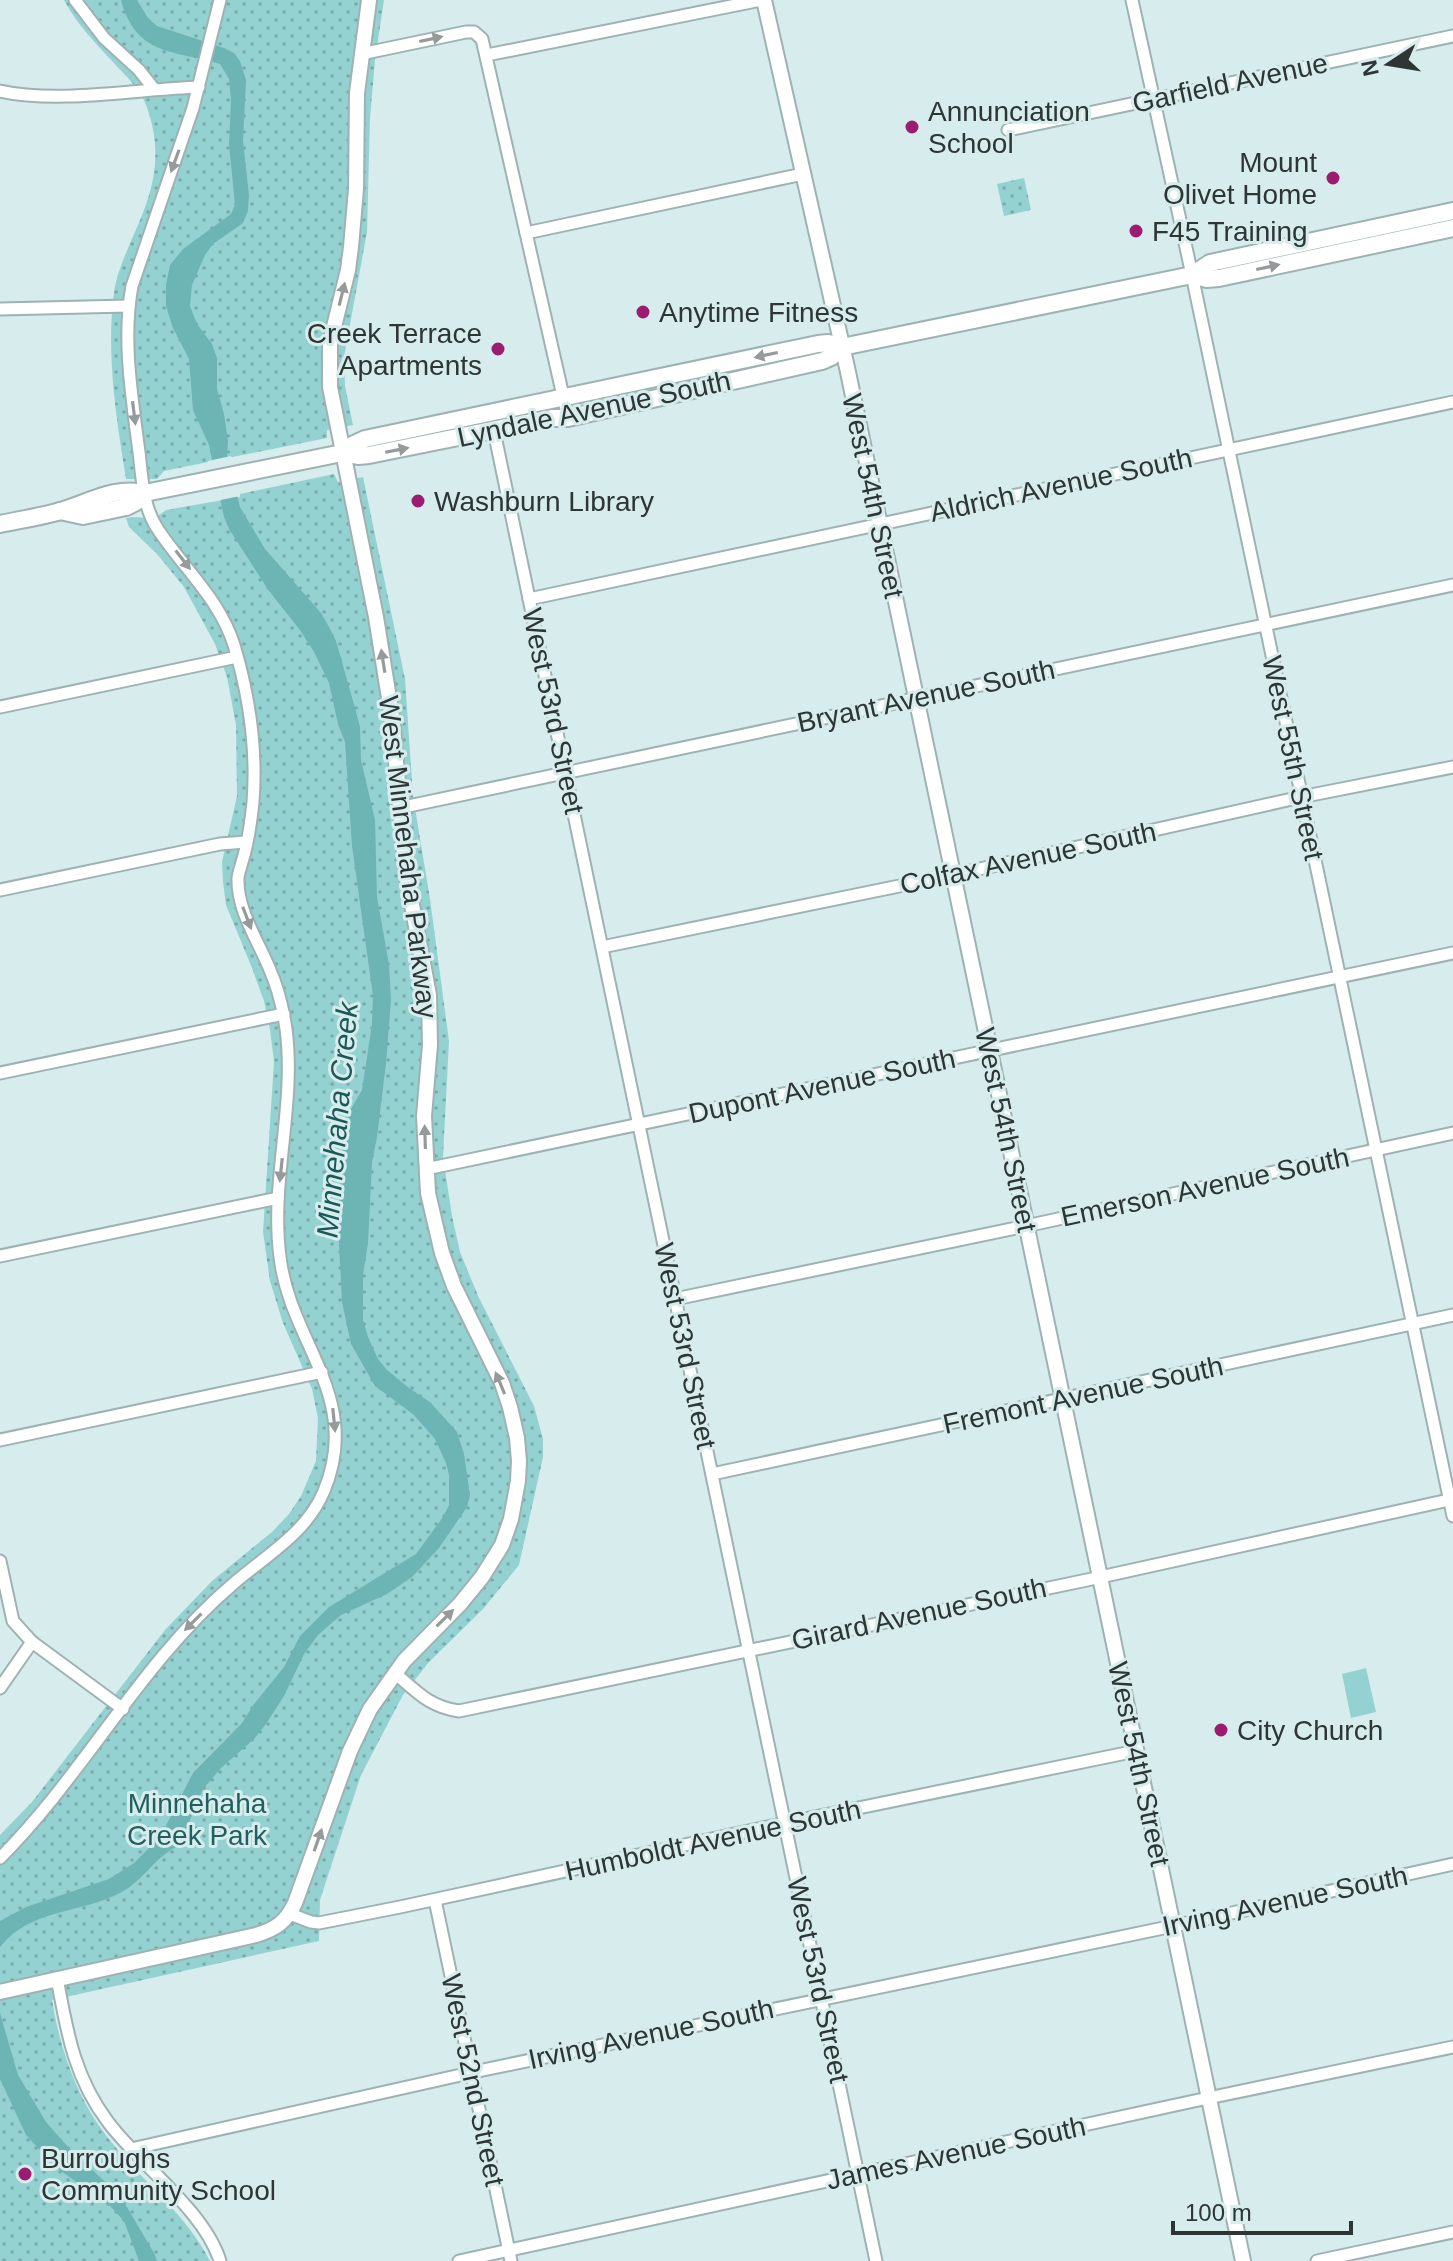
<svg xmlns="http://www.w3.org/2000/svg" width="1453" height="2261" viewBox="0 0 1453 2261" font-family="Helvetica,sans-serif">
<style>
.park{fill:url(#park-dots)}
.pitch{fill:#94d2d1}
.water{fill:#6db4b4}
.pier{fill:#d7ecec}
.lines{fill:none;stroke-linecap:round;stroke-linejoin:round}
.minor-casing{stroke:#9eb2b2;stroke-width:15}
.tertiary-casing{stroke:#9eb2b2;stroke-width:18}
.secondary-casing{stroke:#9eb2b2;stroke-width:20}
.minor{stroke:#fff;stroke-width:11}
.tertiary{stroke:#fff;stroke-width:14}
.secondary{stroke:#fff;stroke-width:16}
.oneway{fill:#969a9a}
.poi-dot{fill:#9c1c71;stroke:#d7ecec;stroke-width:3}
.labels{text-anchor:middle;dominant-baseline:central;stroke-width:6;stroke-linejoin:round;paint-order:stroke}
.street-label{font-size:28px;fill:#2d3535;stroke:#d7ecec}
.poi-label{font-size:28px;fill:#2d3535;stroke:#d7ecec;text-anchor:start}
.park-label{font-size:28px;fill:#235f60;stroke:#d7ecec}
.water-label{font-size:30px;font-style:italic;fill:#1b5859;stroke:#d7ecec}
</style>
<defs>
<pattern id="park-dots" width="8" height="8" patternUnits="userSpaceOnUse" patternTransform="scale(2)"><rect width="8" height="8" fill="#94d2d1"/><path d="M2 2h.1M6 6h.1" fill="none" stroke="#79abaa" stroke-width="1.8" stroke-linecap="round"/></pattern>
</defs>
<rect width="100%" height="100%" fill="#d7ecec"/>
<!-- park -->
<g class="park">
<path d="M64,0H384L375,60L370,118L367,232L344,357L345,386L353,425L327,430V438L164,471L157,479H126C116,417 106,354 114,292C117,272 126,253 134,234C154,190 164,153 146,105C140,89 125,75 113,62C95,43 76,23 64,0Z"/>
<polygon points="1024,178 1031,210 1004,216 997,184"/>
<path d="M334,474L338,482L363,477L405,679L413,796L430,899L449,1041L443,1157L452,1216L460,1252L479,1298L534,1406L543,1439V1457L519,1565L483,1609L429,1662L403,1695L361,1775L320,1900L319,1941L52,2000C61,2053 78,2102 113,2144C145,2184 187,2215 210,2261H0V1835L32,1802L165,1630L212,1581L272,1532L289,1514L301,1496L316,1461L318,1418L312,1389L283,1323L270,1281L263,1232L274,1061L270,1030L264,1001L252,968L226,905L223,882L222,862L237,796L236,725L227,677L215,644L184,587L157,554L129,527L126,518C143,515 151,523 166,510L240,497V494Z"/>
</g>
<!-- pitch -->
<polygon class="pitch" points="1366,1668 1376,1712 1351,1718 1342,1674"/>
<!-- water -->
<g class="water">
<path d="M121,0H137L148,18L157,26L224,48L234,53L240,61L246,80L243,141L249,195L248,211L243,223L213,244L205,255L192,285L190,306L197,324L212,344L217,358V389L224,414L228,441L227,455L240,507L265,549L321,613L329,627L336,641L355,708L360,727L361,760L375,820L377,897L389,965L391,1000L386,1063L377,1137L372,1162L368,1243L363,1275V1320L368,1337L378,1359L387,1370L409,1388L430,1402L457,1432L464,1454L470,1495L467,1507L439,1548L412,1577L387,1594L341,1615L318,1635L304,1654L284,1696L266,1724L254,1739L221,1768L203,1789L179,1846C156,1855 144,1880 122,1892C81,1914 31,1908 0,1947V1921L26,1907L109,1879L134,1863L160,1837L193,1773L242,1723L254,1704L284,1667L300,1636L329,1607L416,1554L443,1517L449,1505V1475L446,1463L435,1439L414,1415L375,1386L351,1344L342,1302L338,1225L341,1169L344,1157L341,1143L344,1121L362,1090L372,1024L373,996L352,846L345,742L338,724L329,683L314,652L300,630L269,591L229,529L224,517L209,445L193,410L189,359L173,328L166,306V285L170,265L183,249L231,214L235,205L229,144L231,100L229,79L220,64C173,50 136,56 121,0Z"/>
<polygon points="0,2013 18,2075 46,2122 68,2147 121,2197 154,2253 157,2261 139,2261 124,2221 110,2206 57,2168 26,2135 0,2079"/>
</g>
<!-- pier -->
<polygon class="pier" points="231,456 240,496 216,501 208,461"/>
<g class="lines">
<!-- minor casing -->
<g class="minor-casing">
<g id="minor">
<polyline points="75,0 104,38 139,70 154,89"/>
<polyline points="1132,0 1192,275 1453,1516"/>
<polyline points="361,54 466,32 474,32 482,39 568,418"/>
<polyline points="487,55 761,0"/>
<path d="M0,91C58,104 138,89 199,87"/>
<polyline points="1008,130 1453,36"/>
<polyline points="526,233 803,174"/>
<polyline points="0,309 128,306"/>
<polyline points="494,431 876,2261"/>
<polyline points="529,599 1453,402"/>
<polyline points="0,707 237,657"/>
<polyline points="399,808 1453,585"/>
<polyline points="0,890 220,844 246,842"/>
<polyline points="602,947 953,875 1301,797 1453,767"/>
<polyline points="0,1073 284,1014"/>
<polyline points="426,1169 1453,953"/>
<polyline points="0,1256 278,1198"/>
<polyline points="675,1299 1026,1226 1453,1133"/>
<polyline points="0,1440 322,1372"/>
<polyline points="712,1474 1453,1315"/>
<polyline points="0,1561 13,1621 32,1642 123,1709"/>
<path d="M396,1674C417,1692 430,1707 459,1711L1087,1580L1453,1499"/>
<polyline points="0,1688 32,1642"/>
<path d="M0,1858C85,1773 141,1662 233,1584C266,1555 306,1534 324,1491C363,1397 290,1343 280,1257C270,1181 296,1105 286,1029C283,1009 278,988 270,970C259,942 237,911 238,879C238,874 241,867 242,862C248,844 251,821 253,802C257,750 249,695 234,645C219,598 183,568 157,528C143,507 142,477 139,452C132,397 122,340 132,286L193,108L220,0"/>
<polyline points="435,1900 511,2261"/>
<polyline points="290,1914 311,1922 319,1923 400,1907 795,1821 1136,1751"/>
<path d="M57,1978C67,2032 74,2077 108,2122C140,2165 204,2210 220,2261"/>
<polyline points="131,2149 483,2070 1173,1926 1453,1864"/>
<polyline points="459,2261 1194,2101 1453,2047"/>
<polyline points="1317,2261 1453,2232"/>
</g>
</g>
<!-- tertiary casing -->
<g class="tertiary-casing">
<g id="tertiary">
<polyline points="764,0 848,372 1243,2261"/>
<path d="M0,1992L256,1935C276,1929 286,1922 295,1903L350,1751L370,1709L404,1661L460,1604L482,1577L502,1545L511,1519L518,1481L519,1461L517,1438L510,1407L502,1383L454,1286L442,1253L428,1193L424,1116L430,1045L429,995L406,873L392,717L376,617L330,387V343L348,270L351,247L356,189L357,93L369,0"/>
</g>
</g>
<!-- secondary casing -->
<g class="secondary-casing">
<g id="secondary">
<polyline points="1192,275 1207,279 1219,278 1453,228"/>
<polyline points="342,453 352,445 365,439 818,344 828,343 842,347 1192,275 1210,263 1453,211"/>
<polyline points="60,511 83,516 126,507 136,502 145,493"/>
<path d="M0,524C19,520 39,517 57,512C87,504 113,486 145,493L342,453L358,456L369,455L552,418H568L822,361L831,357L842,347"/>
</g>
</g>
<!-- minor -->
<use href="#minor" class="minor"/>
<!-- tertiary -->
<use href="#tertiary" class="tertiary"/>
<!-- secondary -->
<use href="#secondary" class="secondary"/>
</g>
<!-- one-way arrows -->
<defs><path id="oneway-solid" d="M-6-.8H1V-3.2L6.5 0L1 3.2V.8H-6Z" transform="scale(2)"/></defs>
<g class="oneway">
<use href="#oneway-solid" transform="translate(431 39) rotate(-12)"/>
<use href="#oneway-solid" transform="translate(175 161) rotate(110)"/>
<use href="#oneway-solid" transform="translate(1268 267) rotate(-12)"/>
<use href="#oneway-solid" transform="translate(342 294) rotate(-76)"/>
<use href="#oneway-solid" transform="translate(766 355) rotate(168)"/>
<use href="#oneway-solid" transform="translate(134 413) rotate(83)"/>
<use href="#oneway-solid" transform="translate(397 450) rotate(-11)"/>
<use href="#oneway-solid" transform="translate(183 560) rotate(52)"/>
<use href="#oneway-solid" transform="translate(383 661) rotate(-99)"/>
<use href="#oneway-solid" transform="translate(247 918) rotate(69)"/>
<use href="#oneway-solid" transform="translate(425 1137) rotate(-92)"/>
<use href="#oneway-solid" transform="translate(281 1170) rotate(96)"/>
<use href="#oneway-solid" transform="translate(500 1383) rotate(-113)"/>
<use href="#oneway-solid" transform="translate(334 1420) rotate(84)"/>
<use href="#oneway-solid" transform="translate(445 1618) rotate(-45)"/>
<use href="#oneway-solid" transform="translate(193 1622) rotate(135)"/>
<use href="#oneway-solid" transform="translate(318 1840) rotate(-71)"/>
</g>
<!-- markers -->
<g class="poi-dot">
<circle cx="912" cy="127" r="8"/>
<circle cx="1333" cy="178" r="8"/>
<circle cx="1136" cy="231" r="8"/>
<circle cx="643" cy="312" r="8"/>
<circle cx="498" cy="349" r="8"/>
<circle cx="418" cy="501" r="8"/>
<circle cx="1221" cy="1730" r="8"/>
<circle cx="25" cy="2174" r="8"/>
</g>
<g class="labels">
<!-- street labels -->
<g class="street-label">
<text transform="translate(1230 83) rotate(-12)">Garfield Avenue</text>
<text transform="translate(594 409) rotate(-12)">Lyndale Avenue South</text>
<text transform="translate(1061 485) rotate(-12)">Aldrich Avenue South</text>
<text transform="translate(873 496) rotate(78)">West 54th Street</text>
<text transform="translate(926 696) rotate(-12)">Bryant Avenue South</text>
<text transform="translate(553 711) rotate(78)">West 53rd Street</text>
<text transform="translate(1293 758) rotate(78)">West 55th Street</text>
<text transform="translate(408 857) rotate(83)">West Minnehaha Parkway</text>
<text transform="translate(1028 858) rotate(-12)">Colfax Avenue South</text>
<text transform="translate(822 1086) rotate(-12)">Dupont Avenue South</text>
<text transform="translate(1006 1130) rotate(78)">West 54th Street</text>
<text transform="translate(1205 1187) rotate(-12)">Emerson Avenue South</text>
<text transform="translate(685 1346) rotate(78)">West 53rd Street</text>
<text transform="translate(1083 1395) rotate(-12)">Fremont Avenue South</text>
<text transform="translate(919 1614) rotate(-12)">Girard Avenue South</text>
<text transform="translate(1139 1764) rotate(78)">West 54th Street</text>
<text transform="translate(713 1840) rotate(-12)">Humboldt Avenue South</text>
<text transform="translate(1285 1901) rotate(-12)">Irving Avenue South</text>
<text transform="translate(818 1980) rotate(78)">West 53rd Street</text>
<text transform="translate(651 2034) rotate(-12)">Irving Avenue South</text>
<text transform="translate(473 2080) rotate(78)">West 52nd Street</text>
<text transform="translate(956 2153) rotate(-12)">James Avenue South</text>
</g>
<!-- poi labels -->
<g class="poi-label">
<text x="928" y="111">Annunciation<tspan x="928" dy="32">School</tspan></text>
<text x="1317" y="162" text-anchor="end">Mount<tspan x="1317" dy="32">Olivet Home</tspan></text>
<text x="1152" y="231">F45 Training</text>
<text x="659" y="312">Anytime Fitness</text>
<text x="482" y="333" text-anchor="end">Creek Terrace<tspan x="482" dy="32">Apartments</tspan></text>
<text x="434" y="501">Washburn Library</text>
<text x="1237" y="1730">City Church</text>
<text x="41" y="2158">Burroughs<tspan x="41" dy="32">Community School</tspan></text>
</g>
<!-- park labels -->
<g class="park-label">
<text x="197" y="1803">Minnehaha<tspan x="197" dy="32">Creek Park</tspan></text>
</g>
<!-- water labels -->
<g class="water-label">
<text transform="translate(337 1120) rotate(-85)">Minnehaha Creek</text>
</g>
</g>
<!-- north arrow -->
<g transform="translate(1389 64) rotate(258)" stroke="#d7ecec" stroke-width="6" paint-order="stroke">
<path d="M0-6L14 30L0 20L-14 30Z" fill="#2d3535"/>
<text y="-12" font-size="22" font-weight="bold" text-anchor="middle" fill="#2d3535">N</text>
</g>
<!-- scale -->
<path d="M1173 2221v12h178v-12" fill="none" stroke="#2d3535" stroke-width="4"/>
<text x="1185" y="2221" font-size="24" fill="#2d3535" stroke="#d7ecec" stroke-width="6" paint-order="stroke">100 m</text>
</svg>
